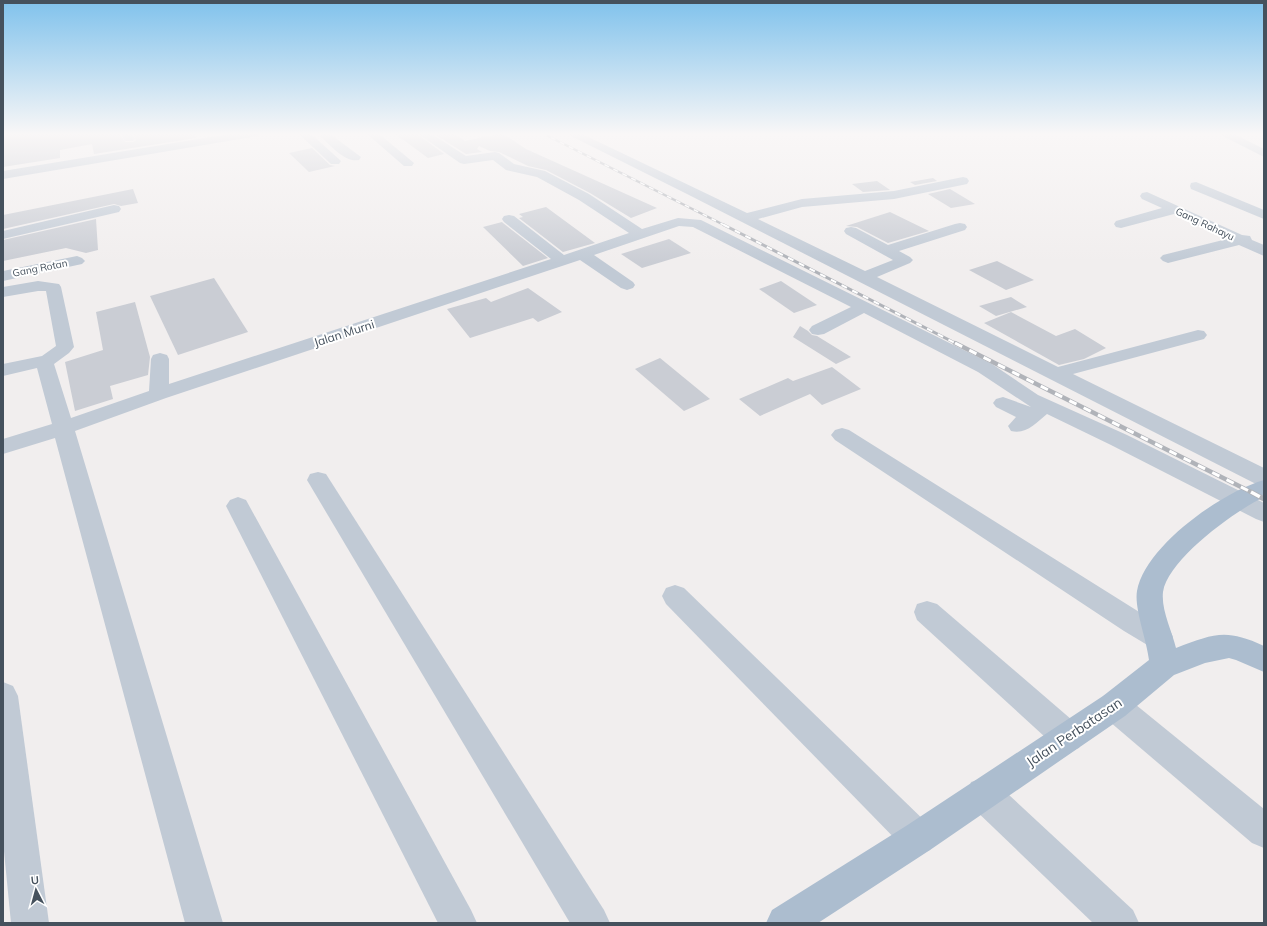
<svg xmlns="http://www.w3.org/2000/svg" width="1267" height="926" viewBox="0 0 1267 926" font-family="Mulish,sans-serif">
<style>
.building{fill:#cacdd4}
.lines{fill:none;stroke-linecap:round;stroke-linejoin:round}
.minor{fill:#c1cad5;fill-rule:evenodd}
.major{fill:#acbdcf;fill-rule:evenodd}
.rail-far3-casing{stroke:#b0b3b9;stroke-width:2.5}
.rail-far2-casing{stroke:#b0b3b9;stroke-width:3}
.rail-far1-casing{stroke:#b0b3b9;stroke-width:4.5}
.rail-casing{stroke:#b0b3b9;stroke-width:5}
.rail-far3{stroke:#fff;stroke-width:1.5;stroke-dasharray:5;stroke-linecap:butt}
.rail-far2{stroke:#fff;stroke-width:2;stroke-dasharray:6;stroke-linecap:butt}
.rail-far1{stroke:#fff;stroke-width:3;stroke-dasharray:8;stroke-linecap:butt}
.rail{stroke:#fff;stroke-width:3.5;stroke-dasharray:10;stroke-linecap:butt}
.labels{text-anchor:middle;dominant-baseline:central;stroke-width:4;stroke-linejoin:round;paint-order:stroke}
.far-street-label{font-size:10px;fill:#45515d;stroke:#fff}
.street-label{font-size:12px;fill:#45515d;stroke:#fff}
.near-street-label{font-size:14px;fill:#45515d;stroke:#fff}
</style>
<rect width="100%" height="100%" fill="#f1eeee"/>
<!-- building -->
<g class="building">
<polygon points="3,133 119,133 125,142 133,142 136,140 133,133 195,133 196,138 94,154 92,144 60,150 60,158 3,167"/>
<polygon points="394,133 416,133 444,154 428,158"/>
<polygon points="442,133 454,133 465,141 502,133 526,149 657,208 631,218 590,193 546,170 528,166 499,152 490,151 479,146 477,149 482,152 466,154 436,135"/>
<polygon points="312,148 330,165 335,166 309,172 289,153"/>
<polygon points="933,178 937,181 915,185 910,182"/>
<polygon points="877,181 890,190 863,192 852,184"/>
<polygon points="133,189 138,203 121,206 114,204 3,229 3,215"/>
<polygon points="950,189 975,204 951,208 928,194"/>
<polygon points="546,207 595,243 563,252 519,218 523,217 519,214"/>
<polygon points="890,212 929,231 888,243 857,227 846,226"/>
<polygon points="96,219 98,250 86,253 66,248 3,261 3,240"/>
<polygon points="502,222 503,223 548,258 523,266 483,227"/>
<polygon points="669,239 691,253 642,268 621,254"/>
<polygon points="997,261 1034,280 1006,290 969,270"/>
<polygon points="214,278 248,332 178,355 150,296"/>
<polygon points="781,281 817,305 794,313 759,289"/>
<polygon points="528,288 562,312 538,322 533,318 470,338 447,309 486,298 491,302"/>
<polygon points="1011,297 1027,307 996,316 979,306"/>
<polygon points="135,302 150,357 148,375 110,386 113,399 75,411 65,362 103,350 96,312"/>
<polygon points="1011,312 1056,336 1075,329 1106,348 1084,359 1059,365 984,323"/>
<polygon points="800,326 808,331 812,335 817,336 851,357 836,364 793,337"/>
<polygon points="660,358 710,399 684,411 635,369"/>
<polygon points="832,367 861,389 822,405 810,394 760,416 739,399 788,378 793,381"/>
</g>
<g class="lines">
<!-- minor -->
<g class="minor">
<polygon points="120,133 131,133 135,139 133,141 125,141"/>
<polygon points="235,133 262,133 257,136 3,179 3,171"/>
<polygon points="298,133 310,133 341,161 339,164 331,164"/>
<path d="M323,133L330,134L361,157L359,160C346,163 331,146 322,138L320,136Z"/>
<polygon points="366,133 378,133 414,163 412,166 404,166"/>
<path d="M417,133H430L466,156L495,152L499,153L514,164L545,171L589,194L642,229L678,218L701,220L992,364L1038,395L1127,435L1264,503V522L1256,519L1111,445L1047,414C1036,423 1026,435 1011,431L1008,426L1016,417L996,407L993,403L996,399L1003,397L1031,407L978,372L864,313L824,334L818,335L812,334L809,330L812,326L851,307L693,227L679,226L594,255L633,282L635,285L633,288L627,290L621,288L580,260L166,398L75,431L223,923H185L55,438L3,454V439L52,424L37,368L3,376V364L42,356L56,346L46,291H38L3,297V287L38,281L59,284L61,287L74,347L69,353L54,364L71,418L149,391L151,359L153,355L160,353L167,355L169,359V384L551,259L504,222L502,219L504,216L509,215L514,216L564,255L629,233L579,200L537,177L506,170L493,160L464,164L460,163Z"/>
<polygon points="565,133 580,133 747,213 802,199 894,191 963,177 967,178 969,181 967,184 894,199 802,207 758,219 865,271 893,260 846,234 844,231 846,228 851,227 856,228 888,245 955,224 960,223 965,224 967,227 965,230 899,251 910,257 913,260 910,263 877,277 1058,367 1198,330 1204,331 1207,335 1204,339 1073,374 1264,468 1264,486 1256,484 689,195"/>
<polygon points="1217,133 1232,133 1264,149 1264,157"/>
<polygon points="1196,182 1264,210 1264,219 1191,189 1190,186 1191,183"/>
<polygon points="1147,192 1242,235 1250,236 1252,240 1264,245 1264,256 1239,245 1168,263 1163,261 1160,258 1163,255 1227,239 1174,214 1121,228 1116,227 1114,224 1116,221 1162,208 1142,199 1140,196 1142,193"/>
<polygon points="114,205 119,206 121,209 119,212 3,239 3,231"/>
<polygon points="77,256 82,258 85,261 82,264 3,281 3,271"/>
<polygon points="842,428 849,430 1144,615 1169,628 1173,637 1169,646 1159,649 1149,646 1124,631 835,440 831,435 835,430"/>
<polygon points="318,472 326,474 604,910 610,923 570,923 307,480 310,474"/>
<polygon points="238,497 246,500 471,910 477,923 438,923 226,506 230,500"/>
<polygon points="675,585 684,588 930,826 935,838 930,850 918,855 906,850 666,604 662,596 666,588"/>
<polygon points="927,601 937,604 1079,726 1084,737 1079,748 1068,752 1057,748 917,620 914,612 917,604"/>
<polygon points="3,682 13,686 18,696 49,923 11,923 3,841"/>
<polygon points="1114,692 1125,696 1264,809 1264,848 1252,843 1103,716 1099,706 1103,696"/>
<polygon points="983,778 995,782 1133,910 1139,923 1093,923 971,806 967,794 971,782"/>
</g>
<!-- major -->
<path class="major" d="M1264,480V497C1235,511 1168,559 1163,592C1161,610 1172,631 1176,648C1214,634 1225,628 1264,646V672L1236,660L1229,658L1205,663L1174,675L1125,716L930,850L818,923H766L772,910L906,826L1103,696L1149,660C1147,641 1134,608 1137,591C1145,546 1222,492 1264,480Z"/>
<!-- rail-far3 casing -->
<g class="rail-far3-casing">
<polyline id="rail-far3" points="542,133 726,226"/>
</g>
<!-- rail-far2 casing -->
<g class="rail-far2-casing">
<polyline id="rail-far2" points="724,225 957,344"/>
</g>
<!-- rail-far1 casing -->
<g class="rail-far1-casing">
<polyline id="rail-far1" points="955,343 1253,493"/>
</g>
<!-- rail casing -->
<g class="rail-casing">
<polyline id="rail" points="1251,492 1264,499"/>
</g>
<!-- rail-far3 -->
<use href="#rail-far3" class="rail-far3"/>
<!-- rail-far2 -->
<use href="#rail-far2" class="rail-far2"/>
<!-- rail-far1 -->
<use href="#rail-far1" class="rail-far1"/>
<!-- rail -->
<use href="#rail" class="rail"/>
</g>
<!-- sky -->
<linearGradient id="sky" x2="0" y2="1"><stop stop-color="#80c2ec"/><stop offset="0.51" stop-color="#f9f7f7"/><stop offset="1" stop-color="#f9f7f7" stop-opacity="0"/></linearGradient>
<rect width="1267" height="263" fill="url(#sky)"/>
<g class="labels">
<!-- far-street labels -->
<g class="far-street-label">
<text transform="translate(1205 224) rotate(25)">Gang Rahayu</text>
<text transform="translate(40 268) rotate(-11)">Gang Rotan</text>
</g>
<!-- street labels -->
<g class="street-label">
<text transform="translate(344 333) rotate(-18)">Jalan Murni</text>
</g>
<!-- near-street labels -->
<g class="near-street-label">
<text transform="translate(1074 732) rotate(-34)">Jalan Perbatasan</text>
</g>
</g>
<!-- border -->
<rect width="1267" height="926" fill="none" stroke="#45515d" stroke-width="8"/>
<!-- north arrow -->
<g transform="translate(36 890) rotate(354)" stroke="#ffffff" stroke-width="3" paint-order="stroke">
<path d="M0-3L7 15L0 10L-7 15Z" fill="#45515d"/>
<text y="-6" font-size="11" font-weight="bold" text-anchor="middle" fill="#45515d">U</text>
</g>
</svg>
